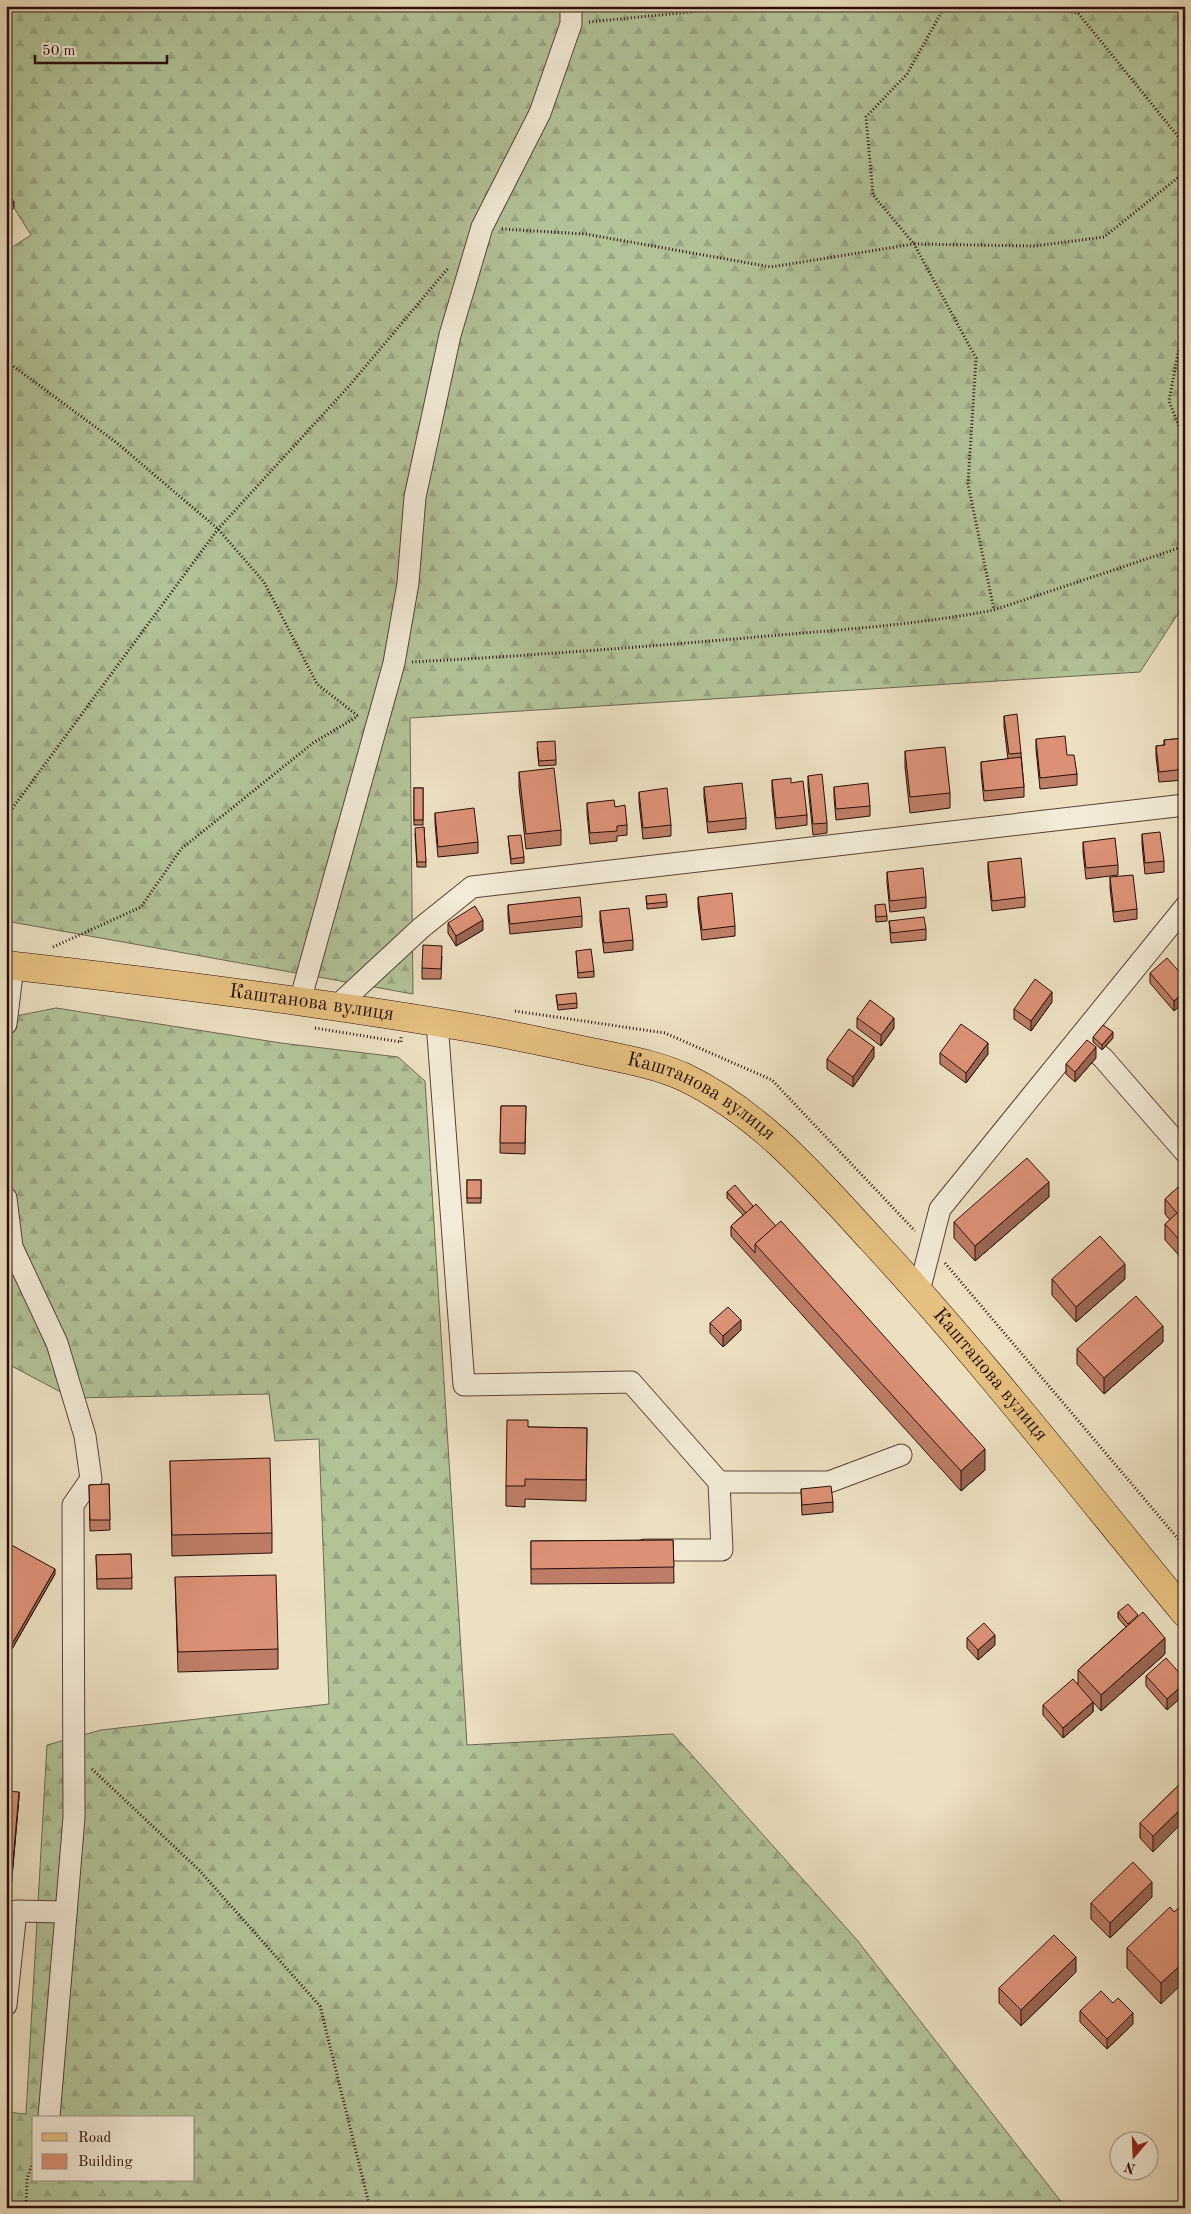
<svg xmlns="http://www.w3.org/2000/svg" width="1191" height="2214" viewBox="0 0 1191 2214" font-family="'Old Standard TT',serif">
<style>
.forest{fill:url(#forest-firs);stroke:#6d684f;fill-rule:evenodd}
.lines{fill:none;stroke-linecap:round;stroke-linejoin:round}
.minor-casing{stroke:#594235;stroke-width:23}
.major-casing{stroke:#280e06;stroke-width:29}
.path{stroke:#280e06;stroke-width:3;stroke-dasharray:1 2.5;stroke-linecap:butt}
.minor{stroke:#f3ebd7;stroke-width:21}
.major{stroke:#e6c080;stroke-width:28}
.wall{fill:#bd7d66;stroke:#280e06}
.shaded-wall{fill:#9a6653;stroke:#280e06}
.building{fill:#dc9177;stroke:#280e06}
.labels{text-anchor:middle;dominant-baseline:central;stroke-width:5;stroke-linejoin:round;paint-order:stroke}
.street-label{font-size:20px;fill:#280e06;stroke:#f3ebd7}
</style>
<defs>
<pattern id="forest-firs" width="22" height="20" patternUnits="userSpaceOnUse" patternTransform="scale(1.25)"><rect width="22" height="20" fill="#b2c398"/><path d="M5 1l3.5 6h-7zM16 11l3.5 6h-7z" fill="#99a682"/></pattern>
</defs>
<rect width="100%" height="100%" fill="#ece0c1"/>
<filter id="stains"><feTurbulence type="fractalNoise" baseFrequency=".004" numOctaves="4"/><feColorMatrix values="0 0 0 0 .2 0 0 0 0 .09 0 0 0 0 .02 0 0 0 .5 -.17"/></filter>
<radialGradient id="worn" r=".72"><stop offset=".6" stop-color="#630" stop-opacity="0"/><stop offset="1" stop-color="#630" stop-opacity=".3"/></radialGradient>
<!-- forest -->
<g class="forest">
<polygon points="6,6 1185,6 1185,603 1140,672 410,718 413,994 6,921 6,251 31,235 6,195"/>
<path d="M56,1008L281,1043L398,1057L425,1081L467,1745L673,1734L857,1940L1066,2208H6V2112L26,2114L47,1745L101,1730L329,1704L319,1439L275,1441L269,1394L72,1398L6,1363V1018ZM34,2118H194V2180H34Z"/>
</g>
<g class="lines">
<!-- minor casing -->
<g class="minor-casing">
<g id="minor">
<polyline points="300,1001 394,663 408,583 415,497 450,335 482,227 540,113 571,24 571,6"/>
<polyline points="337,1006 421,928 472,887 1185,805"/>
<polyline points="437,1022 464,1385 631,1382 719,1482 722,1550 645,1550"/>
<polyline points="6,1024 13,966"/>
<polyline points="1079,1038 1103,1058 1185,1152"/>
<polyline points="6,1198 12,1247 57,1343 85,1436 91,1479 73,1505 74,1818 49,2117"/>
<polyline points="919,1291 940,1209 1185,907"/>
<polyline points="719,1482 829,1482 901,1455"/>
<polyline points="6,2005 16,1911 66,1912"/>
</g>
</g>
<!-- major casing -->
<g class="major-casing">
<g id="major">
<path id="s1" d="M6,965C168,983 329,1003 489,1031C526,1038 564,1046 601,1054C628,1060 658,1065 684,1077C761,1114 815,1178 872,1240C982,1359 1082,1488 1185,1613"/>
</g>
</g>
<!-- path -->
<g class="path">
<polyline points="945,6 907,74 866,117 873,195 914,244 1035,246 1104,237 1185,172"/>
<polyline points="1030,6 1078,13 1185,145"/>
<polyline points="1078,13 1095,6"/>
<polyline points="589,22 750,6"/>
<polyline points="502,229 585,234 771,267 914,244 976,358 968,484 994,610"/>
<polyline points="1185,316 1169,401 1185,441"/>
<polyline points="6,359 9,363 117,443 218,529 264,582 317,684 358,716"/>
<path d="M412,662C527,656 642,647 757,637C836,630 916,625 994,610L1185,546"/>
<polyline points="6,817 218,529 349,386 449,267"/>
<polyline points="53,947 141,907 181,849 313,743 358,716"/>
<polyline points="515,1011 665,1033 772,1080 915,1231"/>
<polyline points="315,1028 401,1042 401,1037"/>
<polyline points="945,1263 1185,1547"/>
<polyline points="92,1769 199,1870 320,2006 370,2208"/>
<polyline points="26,2208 27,2179 34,2159"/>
</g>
<!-- minor -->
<use href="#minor" class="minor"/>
<!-- major -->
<use href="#major" class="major"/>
</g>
<!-- wall -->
<g class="wall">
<polygon points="1004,716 1021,753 1024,787 1024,797 984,801 981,772 981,762 1008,759 1004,726"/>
<polygon points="1185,738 1185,780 1159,782 1156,756 1156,746 1164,745 1164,740"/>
<polygon points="1036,739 1067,755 1077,774 1077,785 1040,789 1036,749"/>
<polygon points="537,747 556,760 556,765 539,766"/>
<polygon points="905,751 950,793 950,808 910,813 905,767"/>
<polygon points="519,772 561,830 561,845 526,849 519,787"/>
<polygon points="808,776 827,823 827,833 813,835 808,786"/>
<polygon points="772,780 791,783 807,815 807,825 776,829 772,791"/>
<polygon points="704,787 746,818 746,829 708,833 704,797"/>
<polygon points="834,787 870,806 870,816 836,820 834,797"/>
<rect x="414" y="788" width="9" height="37"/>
<polygon points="639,792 671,825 671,836 643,839 639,802"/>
<polygon points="587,803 615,807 627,825 627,835 617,836 617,841 590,844 587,813"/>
<polygon points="435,813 478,842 478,853 438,857 435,823"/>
<polygon points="424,827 426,867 417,867 415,833"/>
<polygon points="1142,834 1164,861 1164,872 1145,874 1142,844"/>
<polygon points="508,836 524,857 524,863 511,864"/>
<polygon points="1083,842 1118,865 1118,875 1086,879 1083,852"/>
<polygon points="988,862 1025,897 1025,907 992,911 988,872"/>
<polygon points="887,872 926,897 926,908 890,912 887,882"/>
<polygon points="1110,877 1137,909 1137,919 1114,922 1110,888"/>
<polygon points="646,896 667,902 667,907 647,909"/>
<polygon points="698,897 735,926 735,936 702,940 698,907"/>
<polygon points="508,905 582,916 582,927 510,934 508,916"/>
<polygon points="875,905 887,916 887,921 876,922"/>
<polygon points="600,911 633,940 633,950 604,953 600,921"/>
<polygon points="889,921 926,929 926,940 891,943"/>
<polygon points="448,923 483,930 456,946 448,933"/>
<polygon points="576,951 594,971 594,977 578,978"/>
<polygon points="442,956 441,979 422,979 422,968"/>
<polygon points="1150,973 1185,978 1174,1011 1150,983"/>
<polygon points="556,995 577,1003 577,1008 558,1010"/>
<polygon points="1052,1002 1031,1031 1014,1019 1014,1009"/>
<polygon points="857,1018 894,1028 881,1046 857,1028"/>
<polygon points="1093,1037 1113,1038 1102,1050 1093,1042"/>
<polygon points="940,1053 988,1054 966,1083 940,1064"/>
<polygon points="874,1057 853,1087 827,1069 827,1059"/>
<polygon points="1096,1058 1075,1082 1066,1074 1066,1064"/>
<polygon points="501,1106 526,1106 525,1154 500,1153"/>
<rect x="467" y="1180" width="14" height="23"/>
<polygon points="1185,1181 1185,1262 1165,1240 1165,1224 1170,1220 1165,1214 1165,1199"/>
<polygon points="727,1192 985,1470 961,1491 731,1236 731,1226 743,1215 727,1198"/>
<polygon points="1049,1197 975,1261 954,1238 954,1222"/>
<polygon points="1052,1279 1125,1279 1076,1322 1052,1295"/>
<polygon points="710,1323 741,1330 723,1347 710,1333"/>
<polygon points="1163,1342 1104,1394 1077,1364 1077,1349"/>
<polygon points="528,1427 587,1428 586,1501 525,1499 525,1507 506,1506 506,1486"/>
<polygon points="170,1461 272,1533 272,1553 172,1556"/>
<polygon points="109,1484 110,1530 90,1531 89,1485"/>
<polygon points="801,1489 833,1502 833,1512 802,1515"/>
<polygon points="1185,1491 1185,1501 1182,1498 1182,1493"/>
<polygon points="673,1540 674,1583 531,1584 531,1541"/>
<polygon points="6,1542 55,1574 12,1649 6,1646"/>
<polygon points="131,1554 132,1589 97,1589 96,1555"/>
<polygon points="175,1577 278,1649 278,1669 178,1672"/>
<polygon points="1118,1612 1165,1654 1101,1711 1093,1702 1093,1712 1063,1738 1043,1715 1043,1705 1078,1684 1078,1670 1126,1627 1118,1618"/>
<polygon points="967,1638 995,1645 978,1660 967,1648"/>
<polygon points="1146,1676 1185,1679 1167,1710 1146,1686"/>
<polygon points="1185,1779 1185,1820 1153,1852 1140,1838 1140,1823"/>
<polygon points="6,1791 19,1797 11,1889 6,1889"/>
<polygon points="1152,1897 1110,1938 1091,1919 1091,1903"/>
<polygon points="1174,1912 1161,2004 1127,1968 1127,1948"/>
<polygon points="1076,1972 1021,2026 999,2003 999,1988"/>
<polygon points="1080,2011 1133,2024 1107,2049 1080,2022"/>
</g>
<!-- shaded-wall -->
<g class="shaded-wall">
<polygon points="14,202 14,208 6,211 6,206"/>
<polygon points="483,920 483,930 456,946 456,936"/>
<polygon points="1185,991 1185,1002 1174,1011 1174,1001"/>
<polygon points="1052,992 1052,1002 1031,1031 1031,1021"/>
<polygon points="894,1018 894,1028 881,1046 881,1035"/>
<polygon points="1113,1032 1113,1038 1102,1050 1102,1045"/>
<polygon points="988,1043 988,1054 966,1083 966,1073"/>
<polygon points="874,1047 874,1057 853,1087 853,1077"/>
<polygon points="1096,1047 1096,1058 1075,1082 1075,1072"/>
<polygon points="1049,1182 1049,1197 975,1261 975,1246"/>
<polygon points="1125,1264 1125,1279 1076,1322 1076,1307"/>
<polygon points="741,1320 741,1330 723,1347 723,1336"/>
<polygon points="1163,1326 1163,1342 1104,1394 1104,1378"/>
<polygon points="985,1449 985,1470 961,1491 961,1471"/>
<polygon points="55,1569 55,1574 12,1649 12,1644"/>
<polygon points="995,1635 995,1645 978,1660 978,1650"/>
<polygon points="1165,1638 1165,1654 1101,1711 1101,1695"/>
<polygon points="1185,1683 1185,1694 1167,1710 1167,1699"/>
<polygon points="1093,1702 1093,1712 1063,1738 1063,1728"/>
<polygon points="19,1792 19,1797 11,1889 11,1884"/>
<polygon points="1185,1805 1185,1820 1153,1852 1153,1836"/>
<polygon points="1152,1882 1152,1897 1110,1938 1110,1923"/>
<polygon points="1076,1957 1076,1972 1021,2026 1021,2010"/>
<polygon points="1185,1961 1185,1981 1161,2004 1161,1983"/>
<polygon points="1133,2013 1133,2024 1107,2049 1107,2039"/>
</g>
<!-- building -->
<g class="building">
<polygon points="6,190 14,202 6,206"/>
<polygon points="1017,714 1021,753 1009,754 1004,716"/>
<polygon points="1065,736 1067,755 1074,755 1077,774 1040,778 1036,739"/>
<polygon points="1185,738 1185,769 1159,772 1156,746 1165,745 1164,740"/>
<polygon points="555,741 556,760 539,761 537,742"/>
<polygon points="945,747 950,793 910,797 905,751"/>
<polygon points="1021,757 1024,787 984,791 981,762"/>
<polygon points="554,768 561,830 526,834 519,772"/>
<polygon points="822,774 827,823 813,824 808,776"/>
<polygon points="791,778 791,783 803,781 807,815 776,818 772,780"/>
<polygon points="742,783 746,818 708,822 704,787"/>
<polygon points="868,783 870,806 836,809 834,787"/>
<rect x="414" y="788" width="9" height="32"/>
<polygon points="667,788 671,825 643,828 639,792"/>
<polygon points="614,800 615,807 625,805 627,825 617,826 617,831 590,833 587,803"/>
<polygon points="474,808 478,842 438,847 435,813"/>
<polygon points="424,827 426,862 417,862 415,828"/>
<polygon points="1160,832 1164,861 1145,863 1142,834"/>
<polygon points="521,835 524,857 511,859 508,836"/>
<polygon points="1115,838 1118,865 1086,868 1083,842"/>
<polygon points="1021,858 1025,897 992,901 988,862"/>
<polygon points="923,868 926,897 890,901 887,872"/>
<polygon points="1133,875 1137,909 1114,912 1110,877"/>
<polygon points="732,893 735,926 702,930 698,897"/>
<polygon points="666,894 667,902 647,904 646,896"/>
<polygon points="580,897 582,916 510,924 508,905"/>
<polygon points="885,904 887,916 876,917 875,905"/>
<polygon points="475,906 483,920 456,936 448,923"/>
<polygon points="629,908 633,940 604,943 600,911"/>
<polygon points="924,917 926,929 891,933 889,921"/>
<polygon points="423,945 442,946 441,969 422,968"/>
<polygon points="591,949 594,971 578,973 576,951"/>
<polygon points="1167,958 1185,978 1185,991 1174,1001 1150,973"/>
<polygon points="1035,979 1052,992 1031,1021 1014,1009"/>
<polygon points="576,993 577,1003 558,1005 556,995"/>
<polygon points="870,1000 894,1018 881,1035 857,1018"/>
<polygon points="961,1024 988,1043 966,1073 940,1053"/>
<polygon points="1103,1025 1113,1032 1102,1045 1093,1037"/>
<polygon points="849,1029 874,1047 853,1077 827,1059"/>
<polygon points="1087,1040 1096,1047 1075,1072 1066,1064"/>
<polygon points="501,1106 526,1106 525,1143 500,1143"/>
<polygon points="1027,1158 1049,1182 975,1246 954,1222"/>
<rect x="467" y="1180" width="14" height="18"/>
<polygon points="1185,1181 1185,1246 1165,1224 1177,1213 1165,1199"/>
<polygon points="735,1185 753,1206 746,1213 727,1192"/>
<polygon points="756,1204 776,1226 755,1244 755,1253 731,1226"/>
<polygon points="781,1221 985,1449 961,1471 755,1244"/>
<polygon points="1100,1236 1125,1264 1076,1307 1052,1279"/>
<polygon points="1136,1296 1163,1326 1104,1378 1077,1349"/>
<polygon points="728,1307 741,1320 723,1336 710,1323"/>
<polygon points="507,1420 528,1420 528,1427 587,1428 586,1480 525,1479 525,1486 506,1486"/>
<polygon points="270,1458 272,1533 172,1535 170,1461"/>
<polygon points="109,1484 110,1520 90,1520 89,1485"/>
<polygon points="831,1486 833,1502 802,1505 801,1489"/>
<polygon points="673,1540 674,1567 531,1569 531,1541"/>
<polygon points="6,1542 55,1569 12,1644 6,1641"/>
<polygon points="131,1554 132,1578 97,1579 96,1555"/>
<polygon points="276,1575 278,1649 178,1652 175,1577"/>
<polygon points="1128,1604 1138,1615 1128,1624 1118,1612"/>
<polygon points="1143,1612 1165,1638 1101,1695 1078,1670"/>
<polygon points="984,1623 995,1635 978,1650 967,1638"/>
<polygon points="1166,1658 1185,1679 1185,1683 1167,1699 1146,1676"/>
<polygon points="1073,1679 1093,1702 1063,1728 1043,1705"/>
<polygon points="1185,1779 1185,1805 1153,1836 1140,1823"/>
<polygon points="6,1791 19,1792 11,1884 6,1884"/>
<polygon points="1133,1862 1152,1882 1110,1923 1091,1903"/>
<polygon points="1185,1902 1185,1961 1161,1983 1127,1948 1170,1907 1174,1912"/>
<polygon points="1054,1935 1076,1957 1021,2010 999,1988"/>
<polygon points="1101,1991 1113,2003 1118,1998 1133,2013 1107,2039 1080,2011"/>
</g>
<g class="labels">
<!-- street labels -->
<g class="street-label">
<text stroke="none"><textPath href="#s1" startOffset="308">Каштанова вулиця</textPath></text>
<text stroke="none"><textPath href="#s1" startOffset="712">Каштанова вулиця</textPath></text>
<text stroke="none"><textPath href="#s1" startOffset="1118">Каштанова вулиця</textPath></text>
</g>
</g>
<!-- margin -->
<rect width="1191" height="2214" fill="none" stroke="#ece0c1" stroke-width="25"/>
<rect x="8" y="8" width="1176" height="2199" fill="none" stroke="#280e06" stroke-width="2.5"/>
<rect x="12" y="12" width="1166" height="2189" fill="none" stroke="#280e06"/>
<!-- legend -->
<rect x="32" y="2116" width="162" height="65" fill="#f3ebd7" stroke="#a29383"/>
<rect x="42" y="2133" width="25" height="8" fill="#e6c080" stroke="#a29383"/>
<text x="78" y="2142" font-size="15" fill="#280e06">Road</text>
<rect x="42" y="2154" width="25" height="15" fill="#dc9177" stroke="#a29383"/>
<text x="78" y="2166" font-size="15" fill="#280e06">Building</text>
<!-- north arrow -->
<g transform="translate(1134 2156) rotate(199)"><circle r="24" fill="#f3ebd7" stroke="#a29383"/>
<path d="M0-4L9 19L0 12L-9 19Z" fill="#8f2418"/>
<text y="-8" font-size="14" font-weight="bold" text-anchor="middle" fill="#280e06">N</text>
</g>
<!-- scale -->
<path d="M35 55v8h132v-8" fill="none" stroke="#280e06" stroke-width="2.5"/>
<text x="42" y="55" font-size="15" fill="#280e06" stroke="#f3ebd7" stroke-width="4" paint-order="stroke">50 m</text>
<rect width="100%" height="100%" filter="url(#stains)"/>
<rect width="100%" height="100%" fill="url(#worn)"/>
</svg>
